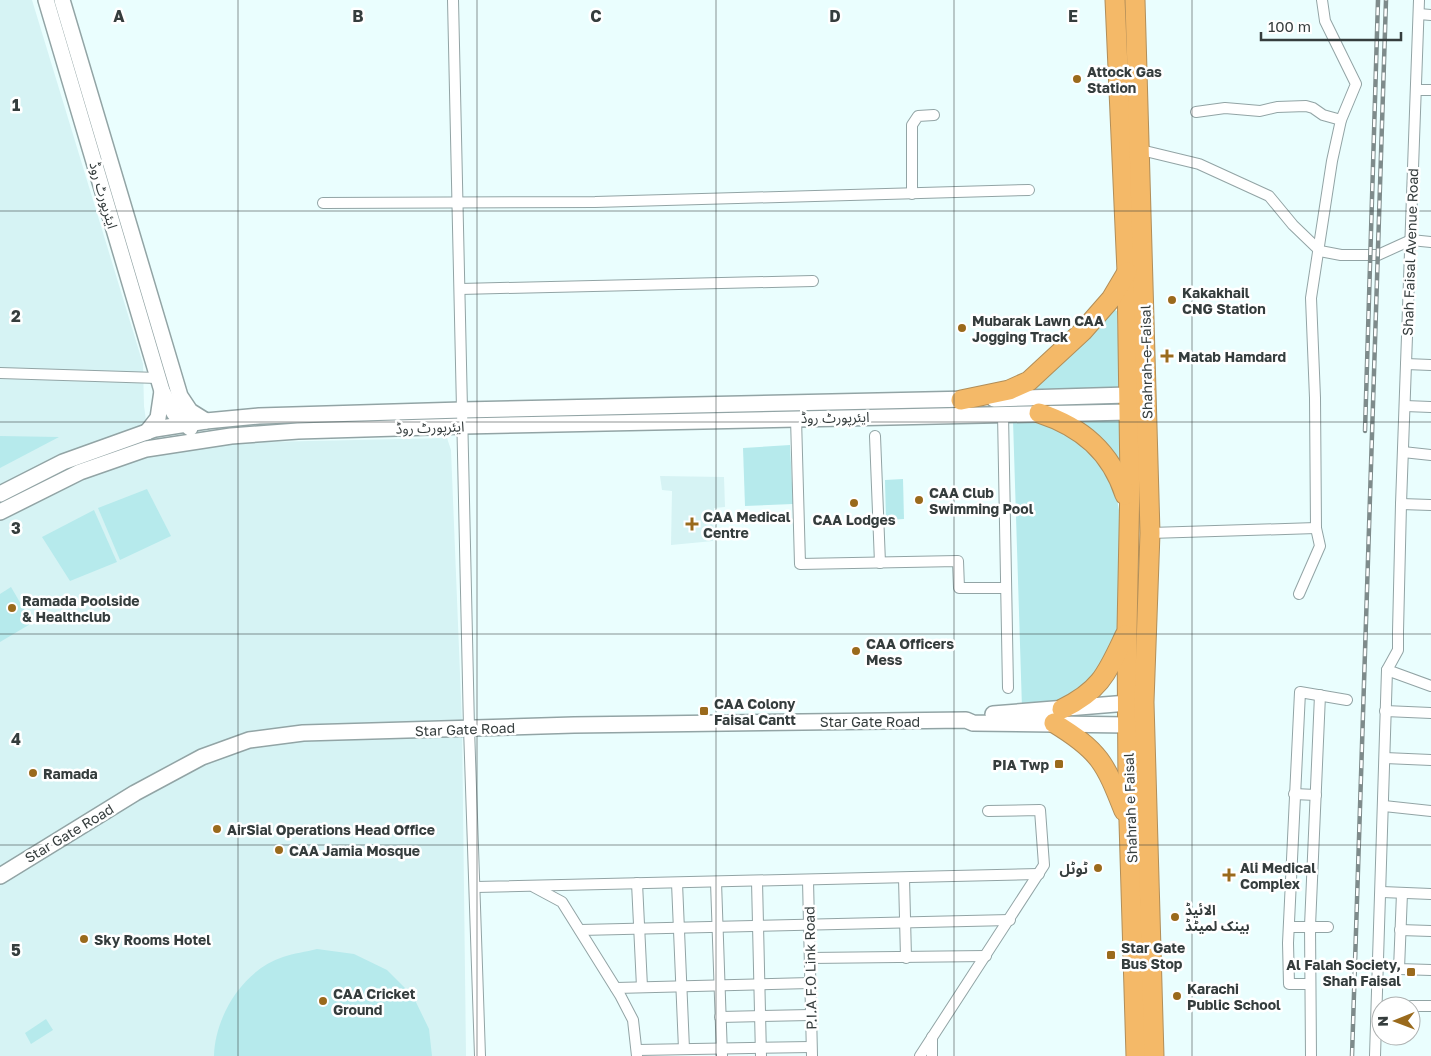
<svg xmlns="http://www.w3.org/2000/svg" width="1431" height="1056" viewBox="0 0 1431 1056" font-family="'Golos Text','Noto Sans Arabic',sans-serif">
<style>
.built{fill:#d6f3f4}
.green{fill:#b6eaec}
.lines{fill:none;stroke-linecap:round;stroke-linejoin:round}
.street-casing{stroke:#92a4a5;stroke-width:12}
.secondary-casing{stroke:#92a4a5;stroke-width:18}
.highway-casing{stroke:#b18e59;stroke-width:21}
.street{stroke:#fff;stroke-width:10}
.secondary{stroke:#fff;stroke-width:15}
.highway{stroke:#f4b968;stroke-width:19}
.rail-casing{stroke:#7e8b8b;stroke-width:4.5}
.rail{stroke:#fff;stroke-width:2.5;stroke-dasharray:8;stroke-linecap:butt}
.grid{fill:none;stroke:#353d3d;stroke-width:1;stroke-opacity:0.55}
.poi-dot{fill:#9a6a1c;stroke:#fff;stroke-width:2}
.labels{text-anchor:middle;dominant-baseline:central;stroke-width:5;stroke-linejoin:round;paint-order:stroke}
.poi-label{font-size:14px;font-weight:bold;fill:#353d3d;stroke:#fff;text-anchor:start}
.street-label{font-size:14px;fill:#353d3d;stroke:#fff}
.grid-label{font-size:16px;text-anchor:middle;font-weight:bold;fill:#353d3d;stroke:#fff;stroke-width:5;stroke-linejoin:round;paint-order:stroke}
</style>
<rect width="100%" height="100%" fill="#eafefe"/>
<!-- built -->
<g class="built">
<polygon points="0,0 32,0 143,364 144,406 151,456 225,443 447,438 451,450 462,723 466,1056 0,1056"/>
<polygon points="660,476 724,477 725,507 714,508 713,541 671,545 672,491 662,490"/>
</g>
<!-- green -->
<g class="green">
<polygon points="1113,309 1117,311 1120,386 1117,392 1024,395"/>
<polygon points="1073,419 1121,420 1122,464 1119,467"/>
<polygon points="1031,420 1050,425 1092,451 1115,487 1119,510 1120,624 1101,674 1066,700 1022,708 1013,421"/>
<polygon points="0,436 59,437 0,468"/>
<polygon points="790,445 793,504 745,506 743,448"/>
<polygon points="903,479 904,519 886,520 885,480"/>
<polygon points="147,489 171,536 120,560 98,508"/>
<polygon points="94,510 117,562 70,581 42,537"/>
<polygon points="11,587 32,623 0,642 0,594"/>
<path d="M317,949L354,954L387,970L413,996L429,1029L432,1056H214C215,1016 243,970 283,957C294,953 306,952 317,949Z"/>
<polygon points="46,1019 53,1030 31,1044 25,1033"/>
</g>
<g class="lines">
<!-- street casing -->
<g class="street-casing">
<g id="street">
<polyline points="453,0 469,728 480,1056"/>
<polyline points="1419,14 1431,15"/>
<polyline points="1416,90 1431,90"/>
<polyline points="1196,112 1225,108 1260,111 1277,107 1306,106 1313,108 1323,115 1341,120"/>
<polyline points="1141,150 1199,164 1269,196 1293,225 1320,251 1341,255 1378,255 1411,240 1431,242"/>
<polyline points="912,194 912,125 918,116 934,115"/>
<polyline points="323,203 595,202 1029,190"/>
<polyline points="460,289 813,281"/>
<polyline points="1406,364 1431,365"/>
<polyline points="0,373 158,378"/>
<polyline points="1405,406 1431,407"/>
<polyline points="1003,414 1008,688"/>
<polyline points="796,418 800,564 958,561 959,588 1006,588"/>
<polyline points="875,436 880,563"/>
<polyline points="1403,452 1431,455"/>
<polyline points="1401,504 1431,505"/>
<polyline points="1150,533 1316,528"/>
<polyline points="1299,594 1320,546 1316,528 1315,398 1311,298 1332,161 1341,120 1356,84 1325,21 1322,0"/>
<polyline points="1387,670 1431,686"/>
<polyline points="1385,711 1431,713"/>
<polyline points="1385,758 1431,760"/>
<polyline points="1294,794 1316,795"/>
<polyline points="1384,806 1431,811"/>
<polyline points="904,878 906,958"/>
<polyline points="808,880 812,1056"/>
<polyline points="757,881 761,1056"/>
<polyline points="716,882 722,1056"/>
<polyline points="637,883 642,987"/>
<polyline points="677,883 684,1049"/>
<polyline points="476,887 1039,874"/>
<polyline points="534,887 562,902 620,995 633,1020 637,1056"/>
<polyline points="1382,892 1431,894"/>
<polyline points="1402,893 1399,969 1431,970"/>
<polyline points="1289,927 1328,927"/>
<polyline points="580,930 1010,920"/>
<polyline points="1400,930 1431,931"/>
<polyline points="810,958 986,956"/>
<polyline points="1309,984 1289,984 1288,943 1300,692 1347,700"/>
<polyline points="616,988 810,983"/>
<polyline points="1411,1006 1431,1006"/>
<polyline points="720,1017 810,1015"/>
<polyline points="932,1037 932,1056"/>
<polyline points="637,1050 811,1047"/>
<polyline points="920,1056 1044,865 1040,810 988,811"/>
<polyline points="1311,1056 1310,926 1320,695"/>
<polyline points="1375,1056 1387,670 1398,650 1398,632 1401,504 1419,0"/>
</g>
</g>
<!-- secondary casing -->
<g class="secondary-casing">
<g id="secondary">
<polyline points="46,0 162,391 174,413 190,428"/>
<polyline points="62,0 180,396 190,411 206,421"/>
<polyline points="994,399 1128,395"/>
<polyline points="147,432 158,418 162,391"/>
<polyline points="0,494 63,462 155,429 206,421 259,416 462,410 971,399"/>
<polyline points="0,512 80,472 146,449 231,436 298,431 463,426 1129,412"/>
<polyline points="993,714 1128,703"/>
<polyline points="0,876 135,793 202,757 249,740 303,733 574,725 966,720 973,723 1128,725"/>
</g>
</g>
<!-- highway casing -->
<g class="highway-casing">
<g id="highway">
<polyline points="1115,0 1127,272 1130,482 1127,629 1128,789 1136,1056"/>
<polyline points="1135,0 1150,533 1144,702 1154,1056"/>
<polyline points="961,400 1009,390 1029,381 1083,331 1111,299 1127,272"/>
<path d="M1039,413C1082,427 1111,452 1125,495"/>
<path d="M1062,709C1101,690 1107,673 1125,635"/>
<path d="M1054,723C1100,751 1105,763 1124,811"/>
</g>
</g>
<!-- street -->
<use href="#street" class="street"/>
<!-- secondary -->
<use href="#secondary" class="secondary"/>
<!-- highway -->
<use href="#highway" class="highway"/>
<!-- rail casing -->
<g class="rail-casing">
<g id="rail">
<polyline points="1365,431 1378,0"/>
<polyline points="1352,1056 1386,0"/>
</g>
</g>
<!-- rail -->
<use href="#rail" class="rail"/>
</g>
<!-- grid -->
<path class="grid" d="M238,0V1056M477,0V1056M716,0V1056M954,0V1056M1192,0V1056M0,211H1431M0,422H1431M0,634H1431M0,845H1431"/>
<!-- markers -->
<g class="poi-dot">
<circle cx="1077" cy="79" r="5"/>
<circle cx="1172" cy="300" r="5"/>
<circle cx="962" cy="328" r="5"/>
<path d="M1164.5 348.5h5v5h5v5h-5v5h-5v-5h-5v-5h5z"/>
<circle cx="919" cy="500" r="5"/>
<circle cx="854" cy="503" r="5"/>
<path d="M689.5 516.5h5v5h5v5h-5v5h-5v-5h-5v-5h5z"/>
<circle cx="12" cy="608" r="5"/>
<circle cx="856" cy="651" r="5"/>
<rect x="699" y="706" width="10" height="10" rx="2.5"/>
<rect x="1054" y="759" width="10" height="10" rx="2.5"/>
<circle cx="33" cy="773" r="5"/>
<circle cx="217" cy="829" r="5"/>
<circle cx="279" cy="850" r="5"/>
<circle cx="1098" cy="868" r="5"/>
<path d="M1226.5 867.5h5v5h5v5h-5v5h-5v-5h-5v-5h5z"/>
<circle cx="1175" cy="917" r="5"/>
<circle cx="84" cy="939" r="5"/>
<rect x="1106" y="950" width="10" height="10" rx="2.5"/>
<rect x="1406" y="967" width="10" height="10" rx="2.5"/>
<circle cx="1177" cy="996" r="5"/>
<circle cx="323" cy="1001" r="5"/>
</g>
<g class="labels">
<!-- poi labels -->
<g class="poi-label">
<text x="1087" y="71">Attock Gas<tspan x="1087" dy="16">Station</tspan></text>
<text x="1182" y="292">Kakakhail<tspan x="1182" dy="16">CNG Station</tspan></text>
<text x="972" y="320">Mubarak Lawn CAA<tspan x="972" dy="16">Jogging Track</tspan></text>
<text x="1178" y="356">Matab Hamdard</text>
<text x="929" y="492">CAA Club<tspan x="929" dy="16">Swimming Pool</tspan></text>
<text x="703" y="516">CAA Medical<tspan x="703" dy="16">Centre</tspan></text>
<text x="854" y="519" text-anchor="middle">CAA Lodges</text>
<text x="22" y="600">Ramada Poolside<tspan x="22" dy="16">&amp; Healthclub</tspan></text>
<text x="866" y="643">CAA Officers<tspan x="866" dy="16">Mess</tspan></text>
<text x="714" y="703">CAA Colony<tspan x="714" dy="16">Faisal Cantt</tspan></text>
<text x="1049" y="764" text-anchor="end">PIA Twp</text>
<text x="43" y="773">Ramada</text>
<text x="227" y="829">AirSial Operations Head Office</text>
<text x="289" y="850">CAA Jamia Mosque</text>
<text x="1240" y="867">Ali Medical<tspan x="1240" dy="16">Complex</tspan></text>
<text x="1088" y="868" text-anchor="end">ٹوٹل</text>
<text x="1185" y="909">الائیڈ<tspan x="1185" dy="16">بینک لمیٹڈ</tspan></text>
<text x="94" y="939">Sky Rooms Hotel</text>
<text x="1121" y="947">Star Gate<tspan x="1121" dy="16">Bus Stop</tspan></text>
<text x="1401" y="964" text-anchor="end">Al Falah Society,<tspan x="1401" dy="16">Shah Faisal</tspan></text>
<text x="1187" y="988">Karachi<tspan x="1187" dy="16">Public School</tspan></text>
<text x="333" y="993">CAA Cricket<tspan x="333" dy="16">Ground</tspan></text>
</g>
<!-- street labels -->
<g class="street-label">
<text transform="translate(104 195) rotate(74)">ایئرپورٹ روڈ</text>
<text transform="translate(1410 252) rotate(-88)">Shah Faisal Avenue Road</text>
<text transform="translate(1146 362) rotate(-91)">Shahrah-e-Faisal</text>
<text transform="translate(835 417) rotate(-1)">ایئرپورٹ روڈ</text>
<text transform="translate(430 427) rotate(-2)">ایئرپورٹ روڈ</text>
<text x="870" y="721">Star Gate Road</text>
<text transform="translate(465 729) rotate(-2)">Star Gate Road</text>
<text transform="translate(1130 808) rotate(-92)">Shahrah e Faisal</text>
<text transform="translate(69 833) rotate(-31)">Star Gate Road</text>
<text transform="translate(810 968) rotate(-91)">P.I.A F.O Link Road</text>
</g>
</g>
<g class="grid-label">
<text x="119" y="22">A</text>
<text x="358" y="22">B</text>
<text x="596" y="22">C</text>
<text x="835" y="22">D</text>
<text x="1073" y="22">E</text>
<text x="16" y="111">1</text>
<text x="16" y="322">2</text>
<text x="16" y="534">3</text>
<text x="16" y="745">4</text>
<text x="16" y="956">5</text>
</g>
<!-- north arrow -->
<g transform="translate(1396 1021) rotate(269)"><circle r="24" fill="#ffffff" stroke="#aeb1b1"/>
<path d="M0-4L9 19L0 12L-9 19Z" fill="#9a6a1c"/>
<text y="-8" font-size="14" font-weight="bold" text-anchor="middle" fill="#353d3d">N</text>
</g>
<!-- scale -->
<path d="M1261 32v8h140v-8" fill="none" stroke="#353d3d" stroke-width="2.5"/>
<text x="1268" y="32" font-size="15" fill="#353d3d" stroke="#ffffff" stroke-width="4" paint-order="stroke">100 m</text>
</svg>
